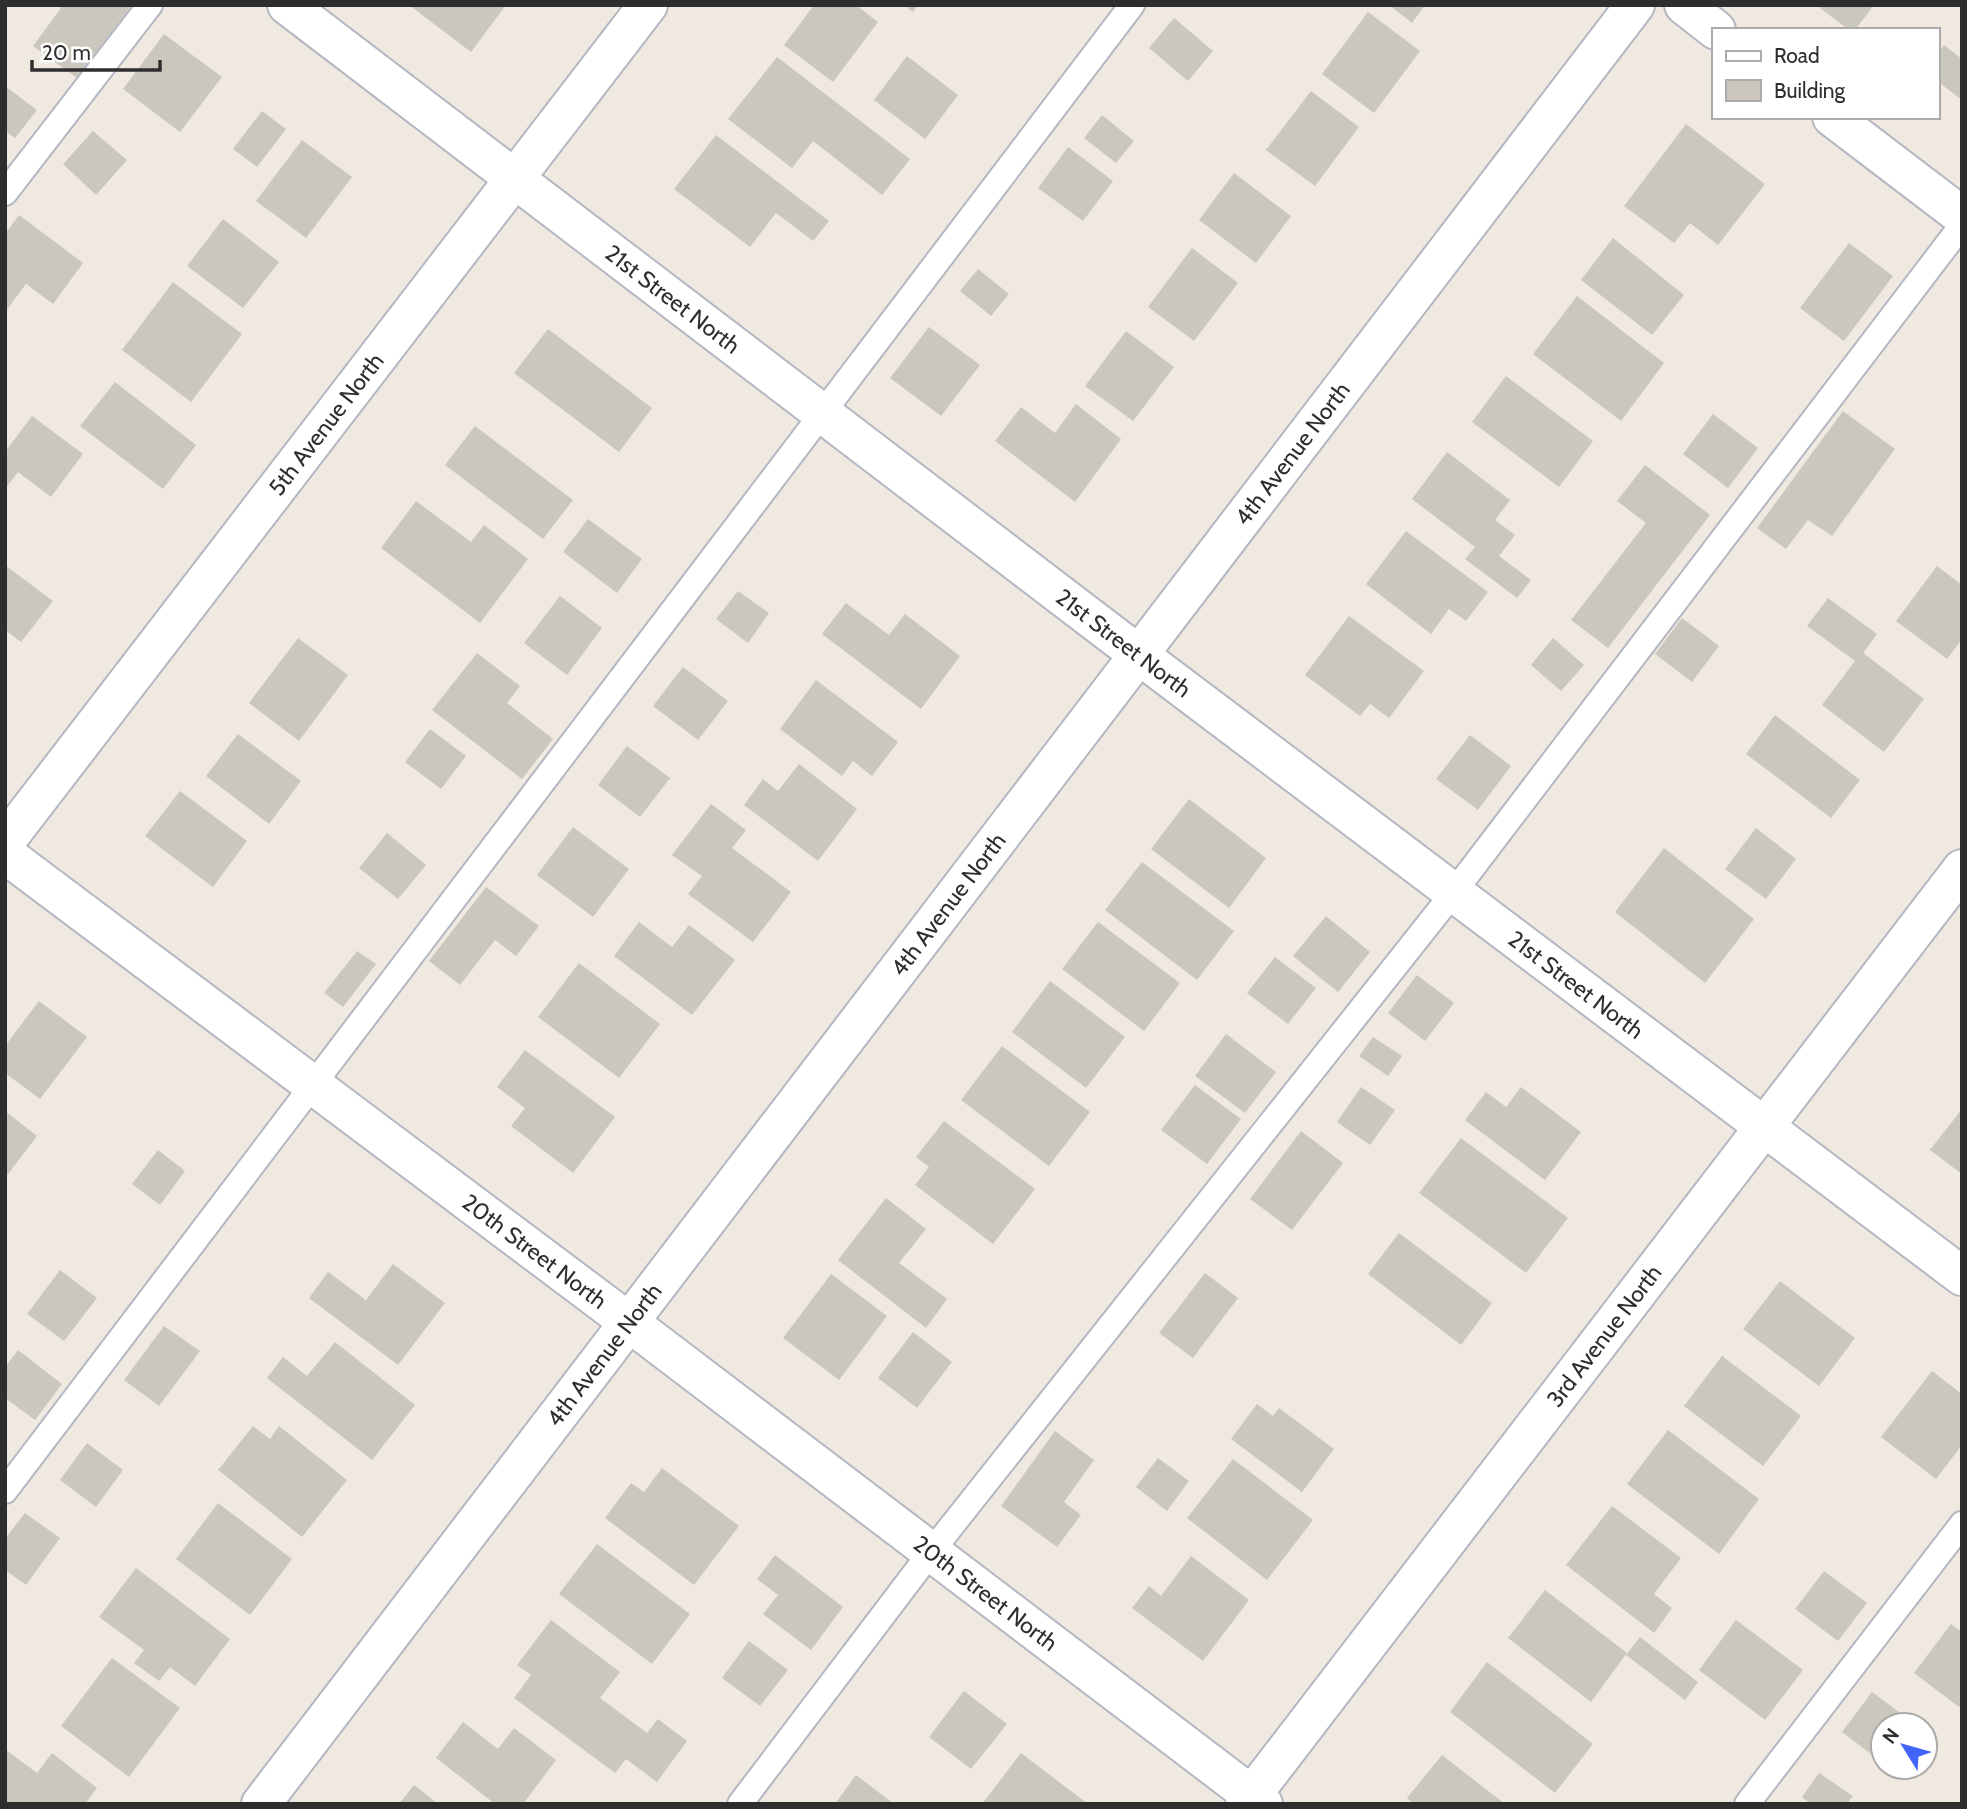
<svg xmlns="http://www.w3.org/2000/svg" width="1967" height="1809" viewBox="0 0 1967 1809" font-family="Cabin,sans-serif">
<style>
.building{fill:#cbc7bf}
.lines{fill:none;stroke-linecap:round;stroke-linejoin:round}
.lane-casing{stroke:#b4b7c1;stroke-width:28}
.street-casing{stroke:#b4b7c1;stroke-width:42}
.lane{stroke:#fff;stroke-width:24}
.street{stroke:#fff;stroke-width:38}
.labels{text-anchor:middle;dominant-baseline:central;stroke-width:5;stroke-linejoin:round;paint-order:stroke}
.street-label{font-size:23px;fill:#2e2e2e;stroke:#fff}
</style>
<rect width="100%" height="100%" fill="#efe9e1"/>
<!-- building -->
<g class="building">
<polygon points="57,5 132,5 77,78 33,46 61,8"/>
<polygon points="409,5 506,5 471,52"/>
<polygon points="814,5 856,5 878,22 833,82 784,45"/>
<polygon points="904,5 918,5 913,12"/>
<polygon points="1389,5 1425,5 1412,23"/>
<polygon points="1816,5 1874,5 1855,30 1849,30"/>
<polygon points="1368,12 1420,51 1374,113 1322,74"/>
<polygon points="1174,18 1213,51 1188,81 1149,48"/>
<polygon points="164,34 222,77 180,132 123,89"/>
<polygon points="1944,45 1962,59 1962,100 1937,81 1937,54"/>
<polygon points="907,56 958,95 925,139 874,100"/>
<polygon points="777,57 910,159 882,195 813,141 792,168 728,119"/>
<polygon points="5,86 37,110 15,138 5,131"/>
<polygon points="1311,91 1359,127 1315,186 1266,150"/>
<polygon points="262,111 286,129 257,167 233,149"/>
<polygon points="1102,115 1134,141 1116,163 1084,138"/>
<polygon points="1686,124 1765,184 1718,245 1690,223 1674,243 1624,206"/>
<polygon points="93,131 127,160 96,195 63,164"/>
<polygon points="716,135 829,221 813,241 776,213 750,247 674,189"/>
<polygon points="302,140 352,177 306,238 256,201"/>
<polygon points="1068,147 1113,181 1083,221 1038,188"/>
<polygon points="1234,173 1291,216 1256,263 1199,220"/>
<polygon points="19,215 83,263 53,304 26,284 5,312 5,234"/>
<polygon points="223,219 279,262 243,308 187,266"/>
<polygon points="1613,238 1684,295 1652,335 1581,280"/>
<polygon points="1849,243 1893,276 1844,341 1800,308"/>
<polygon points="1192,248 1238,283 1194,341 1148,307"/>
<polygon points="978,269 1009,294 991,316 960,291"/>
<polygon points="173,282 242,334 191,402 122,350"/>
<polygon points="1577,296 1664,363 1621,421 1533,354"/>
<polygon points="929,327 980,365 941,416 890,378"/>
<polygon points="548,329 652,408 619,452 514,373"/>
<polygon points="1126,331 1174,367 1133,421 1085,386"/>
<polygon points="1506,376 1593,441 1559,487 1472,422"/>
<polygon points="115,382 196,445 163,489 80,426"/>
<polygon points="1076,404 1121,439 1075,502 995,441 1021,407 1055,433"/>
<polygon points="1843,411 1895,449 1832,536 1808,520 1786,549 1757,528"/>
<polygon points="1713,414 1758,448 1728,488 1683,454"/>
<polygon points="32,416 83,454 51,497 18,472 5,489 5,452"/>
<polygon points="475,426 573,500 543,539 445,465"/>
<polygon points="1447,452 1510,500 1495,520 1515,535 1499,556 1531,580 1517,598 1465,559 1475,547 1412,499"/>
<polygon points="1645,465 1710,515 1608,648 1571,620 1646,523 1617,501"/>
<polygon points="416,501 471,542 484,525 528,559 480,623 381,548"/>
<polygon points="588,519 642,559 617,593 563,552"/>
<polygon points="1406,531 1488,592 1466,621 1449,609 1431,634 1366,584"/>
<polygon points="5,565 53,601 21,642 5,630"/>
<polygon points="1937,566 1962,585 1962,639 1947,659 1896,621"/>
<polygon points="738,591 769,613 748,643 716,619"/>
<polygon points="560,596 602,628 567,675 524,643"/>
<polygon points="1828,598 1877,634 1863,653 1924,699 1884,752 1822,705 1855,661 1807,626"/>
<polygon points="846,603 889,635 905,614 960,656 921,709 822,634"/>
<polygon points="1349,616 1424,671 1389,718 1370,704 1360,716 1305,675"/>
<polygon points="1682,618 1719,646 1692,682 1655,654"/>
<polygon points="298,638 348,675 299,741 249,703"/>
<polygon points="1553,638 1584,665 1561,691 1531,665"/>
<polygon points="477,653 520,686 507,703 553,739 522,779 432,710"/>
<polygon points="683,667 728,701 698,740 653,706"/>
<polygon points="816,680 898,742 872,776 853,761 842,776 780,729"/>
<polygon points="1775,715 1860,780 1831,818 1746,754"/>
<polygon points="430,729 466,756 441,789 405,762"/>
<polygon points="238,734 301,781 269,824 206,776"/>
<polygon points="1470,735 1511,766 1478,810 1436,779"/>
<polygon points="627,746 670,778 640,817 598,785"/>
<polygon points="799,764 857,809 818,861 744,805 763,779 778,791"/>
<polygon points="180,791 247,841 213,887 145,836"/>
<polygon points="1189,799 1266,858 1229,908 1151,849"/>
<polygon points="711,804 746,830 732,848 791,892 753,942 688,894 702,876 672,855"/>
<polygon points="573,827 629,869 593,917 537,875"/>
<polygon points="1756,828 1796,859 1766,899 1725,869"/>
<polygon points="387,833 426,865 398,899 359,868"/>
<polygon points="1664,848 1754,919 1705,983 1615,912"/>
<polygon points="1142,862 1234,931 1197,980 1105,910"/>
<polygon points="486,887 539,926 516,956 495,940 460,985 429,961"/>
<polygon points="1326,916 1370,952 1338,992 1293,956"/>
<polygon points="639,922 672,947 689,925 735,960 692,1015 614,956"/>
<polygon points="1098,922 1180,983 1144,1031 1062,969"/>
<polygon points="357,951 376,964 343,1007 324,993"/>
<polygon points="1275,957 1316,988 1288,1024 1247,993"/>
<polygon points="579,963 660,1024 619,1078 538,1017"/>
<polygon points="1417,975 1454,1003 1425,1041 1388,1013"/>
<polygon points="1050,981 1125,1037 1086,1088 1012,1032"/>
<polygon points="39,1001 87,1037 40,1099 5,1073 5,1046"/>
<polygon points="1226,1034 1276,1072 1245,1113 1195,1076"/>
<polygon points="1373,1037 1402,1056 1388,1076 1359,1056"/>
<polygon points="1002,1046 1090,1112 1049,1166 961,1100"/>
<polygon points="525,1050 615,1117 573,1173 511,1126 525,1108 497,1087"/>
<polygon points="1195,1085 1241,1119 1207,1164 1161,1130"/>
<polygon points="1361,1087 1395,1110 1370,1145 1337,1122"/>
<polygon points="1521,1087 1581,1132 1545,1180 1465,1120 1486,1092 1506,1107"/>
<polygon points="1962,1109 1962,1174 1930,1150"/>
<polygon points="5,1111 37,1136 5,1178"/>
<polygon points="944,1121 1035,1189 993,1244 915,1185 929,1167 916,1157"/>
<polygon points="1301,1131 1343,1163 1292,1230 1250,1199"/>
<polygon points="1461,1138 1568,1218 1526,1273 1419,1193"/>
<polygon points="158,1150 185,1171 160,1205 132,1184"/>
<polygon points="886,1198 926,1229 899,1263 947,1299 926,1328 838,1260"/>
<polygon points="1399,1233 1492,1303 1461,1345 1368,1274"/>
<polygon points="393,1264 445,1303 398,1365 309,1298 328,1272 366,1300"/>
<polygon points="60,1270 97,1298 64,1341 27,1314"/>
<polygon points="1205,1273 1238,1298 1193,1358 1159,1333"/>
<polygon points="831,1274 887,1316 839,1380 783,1338"/>
<polygon points="1780,1281 1855,1338 1819,1386 1743,1329"/>
<polygon points="164,1326 200,1351 159,1406 124,1380"/>
<polygon points="913,1332 952,1362 917,1408 878,1378"/>
<polygon points="335,1342 415,1405 372,1460 267,1378 283,1357 307,1376"/>
<polygon points="18,1350 62,1384 35,1420 5,1398 5,1367"/>
<polygon points="1722,1356 1801,1416 1763,1466 1684,1406"/>
<polygon points="1932,1371 1962,1394 1962,1445 1936,1479 1881,1437"/>
<polygon points="1257,1404 1273,1416 1279,1408 1334,1449 1302,1492 1231,1439"/>
<polygon points="253,1426 270,1439 279,1426 347,1480 302,1537 218,1470"/>
<polygon points="1668,1430 1759,1499 1719,1554 1627,1484"/>
<polygon points="1055,1431 1094,1460 1064,1502 1081,1515 1057,1547 1001,1506"/>
<polygon points="87,1443 123,1470 96,1507 60,1480"/>
<polygon points="1158,1458 1189,1481 1167,1511 1136,1487"/>
<polygon points="1233,1459 1313,1520 1267,1580 1187,1518"/>
<polygon points="662,1468 739,1526 694,1585 605,1518 631,1483 644,1492"/>
<polygon points="218,1503 292,1559 250,1615 176,1559"/>
<polygon points="1612,1506 1681,1558 1654,1594 1672,1608 1654,1633 1566,1565"/>
<polygon points="25,1513 60,1538 26,1585 5,1570 5,1539"/>
<polygon points="597,1544 690,1614 652,1664 559,1594"/>
<polygon points="775,1555 843,1607 811,1650 763,1614 778,1595 757,1579"/>
<polygon points="1191,1556 1249,1600 1203,1661 1132,1608 1149,1586 1161,1596"/>
<polygon points="136,1568 230,1639 195,1686 170,1667 159,1681 134,1663 144,1650 99,1617"/>
<polygon points="1824,1571 1867,1603 1838,1641 1795,1609"/>
<polygon points="1545,1590 1627,1653 1591,1702 1508,1638"/>
<polygon points="551,1620 620,1672 600,1698 647,1733 658,1719 687,1741 657,1782 626,1759 615,1773 514,1698 531,1675 517,1665"/>
<polygon points="1736,1620 1803,1670 1765,1720 1699,1670"/>
<polygon points="1951,1624 1962,1632 1962,1703 1959,1707 1914,1673"/>
<polygon points="1640,1637 1698,1682 1685,1700 1626,1655"/>
<polygon points="749,1641 788,1670 760,1706 722,1678"/>
<polygon points="112,1658 180,1708 129,1777 61,1726"/>
<polygon points="1487,1662 1593,1744 1555,1793 1450,1712"/>
<polygon points="964,1691 1007,1724 971,1769 929,1737"/>
<polygon points="1872,1692 1911,1721 1907,1725 1883,1725 1883,1757 1880,1761 1842,1732"/>
<polygon points="463,1722 498,1749 514,1728 556,1760 523,1804 495,1804 436,1758"/>
<polygon points="5,1749 37,1773 52,1753 97,1788 85,1804 5,1804"/>
<polygon points="1021,1753 1088,1804 982,1804"/>
<polygon points="1442,1755 1505,1804 1414,1804 1407,1798"/>
<polygon points="1819,1773 1853,1796 1847,1804 1811,1804 1802,1797"/>
<polygon points="856,1775 894,1804 835,1804"/>
<polygon points="414,1785 438,1804 399,1804"/>
</g>
<g class="lines">
<!-- lane casing -->
<g class="lane-casing">
<g id="lane">
<polyline points="5,193 150,5"/>
<polyline points="5,1491 1132,5"/>
<polyline points="740,1804 931,1552 1454,892 1962,225"/>
<polyline points="1747,1804 1962,1524"/>
</g>
</g>
<!-- street casing -->
<g class="street-casing">
<g id="street">
<path id="s1" d="M287,5L1139,655L1962,1276"/>
<polyline points="1684,5 1716,30"/>
<polyline points="1832,117 1962,216"/>
<path id="s2" d="M5,842L648,5"/>
<path id="s3" d="M5,854L630,1323L1263,1804"/>
<path id="s4" d="M261,1804L1635,5"/>
<path id="s5" d="M1245,1804L1962,869"/>
</g>
</g>
<!-- lane -->
<use href="#lane" class="lane"/>
<!-- street -->
<use href="#street" class="street"/>
</g>
<g class="labels">
<!-- street labels -->
<g class="street-label">
<text stroke="none"><textPath href="#s1" startOffset="485">21st Street North</textPath></text>
<text stroke="none"><textPath href="#s2" startOffset="527">5th Avenue North</textPath></text>
<text stroke="none"><textPath href="#s4" startOffset="1699">4th Avenue North</textPath></text>
<text stroke="none"><textPath href="#s1" startOffset="1052">21st Street North</textPath></text>
<text stroke="none"><textPath href="#s4" startOffset="1132">4th Avenue North</textPath></text>
<text stroke="none"><textPath href="#s1" startOffset="1619">21st Street North</textPath></text>
<text stroke="none"><textPath href="#s3" startOffset="662">20th Street North</textPath></text>
<text stroke="none"><textPath href="#s5" startOffset="590">3rd Avenue North</textPath></text>
<text stroke="none"><textPath href="#s4" startOffset="565">4th Avenue North</textPath></text>
<text stroke="none"><textPath href="#s3" startOffset="1228">20th Street North</textPath></text>
</g>
</g>
<!-- border -->
<rect width="1967" height="1809" fill="none" stroke="#2e2e2e" stroke-width="14"/>
<!-- legend -->
<rect x="1712" y="28" width="228" height="91" fill="#ffffff" stroke="#ababab" stroke-width="2"/>
<rect x="1726" y="51" width="35" height="10" fill="#ffffff" stroke="#ababab" stroke-width="2"/>
<text x="1774" y="63" font-size="21" fill="#2e2e2e">Road</text>
<rect x="1726" y="80" width="35" height="21" fill="#cbc7bf" stroke="#ababab" stroke-width="2"/>
<text x="1774" y="98" font-size="21" fill="#2e2e2e">Building</text>
<!-- north arrow -->
<g transform="translate(1904 1746) rotate(307)"><circle r="33" fill="#ffffff" stroke="#ababab" stroke-width="2"/>
<path d="M0-5L12 26L0 18L-12 26Z" fill="#4264fb"/>
<text y="-10" font-size="19" font-weight="bold" text-anchor="middle" fill="#2e2e2e">N</text>
</g>
<!-- scale -->
<path d="M32 60v10h128v-10" fill="none" stroke="#2e2e2e" stroke-width="3.5"/>
<text x="42" y="60" font-size="21" fill="#2e2e2e" stroke="#ffffff" stroke-width="5" paint-order="stroke">20 m</text>
</svg>
